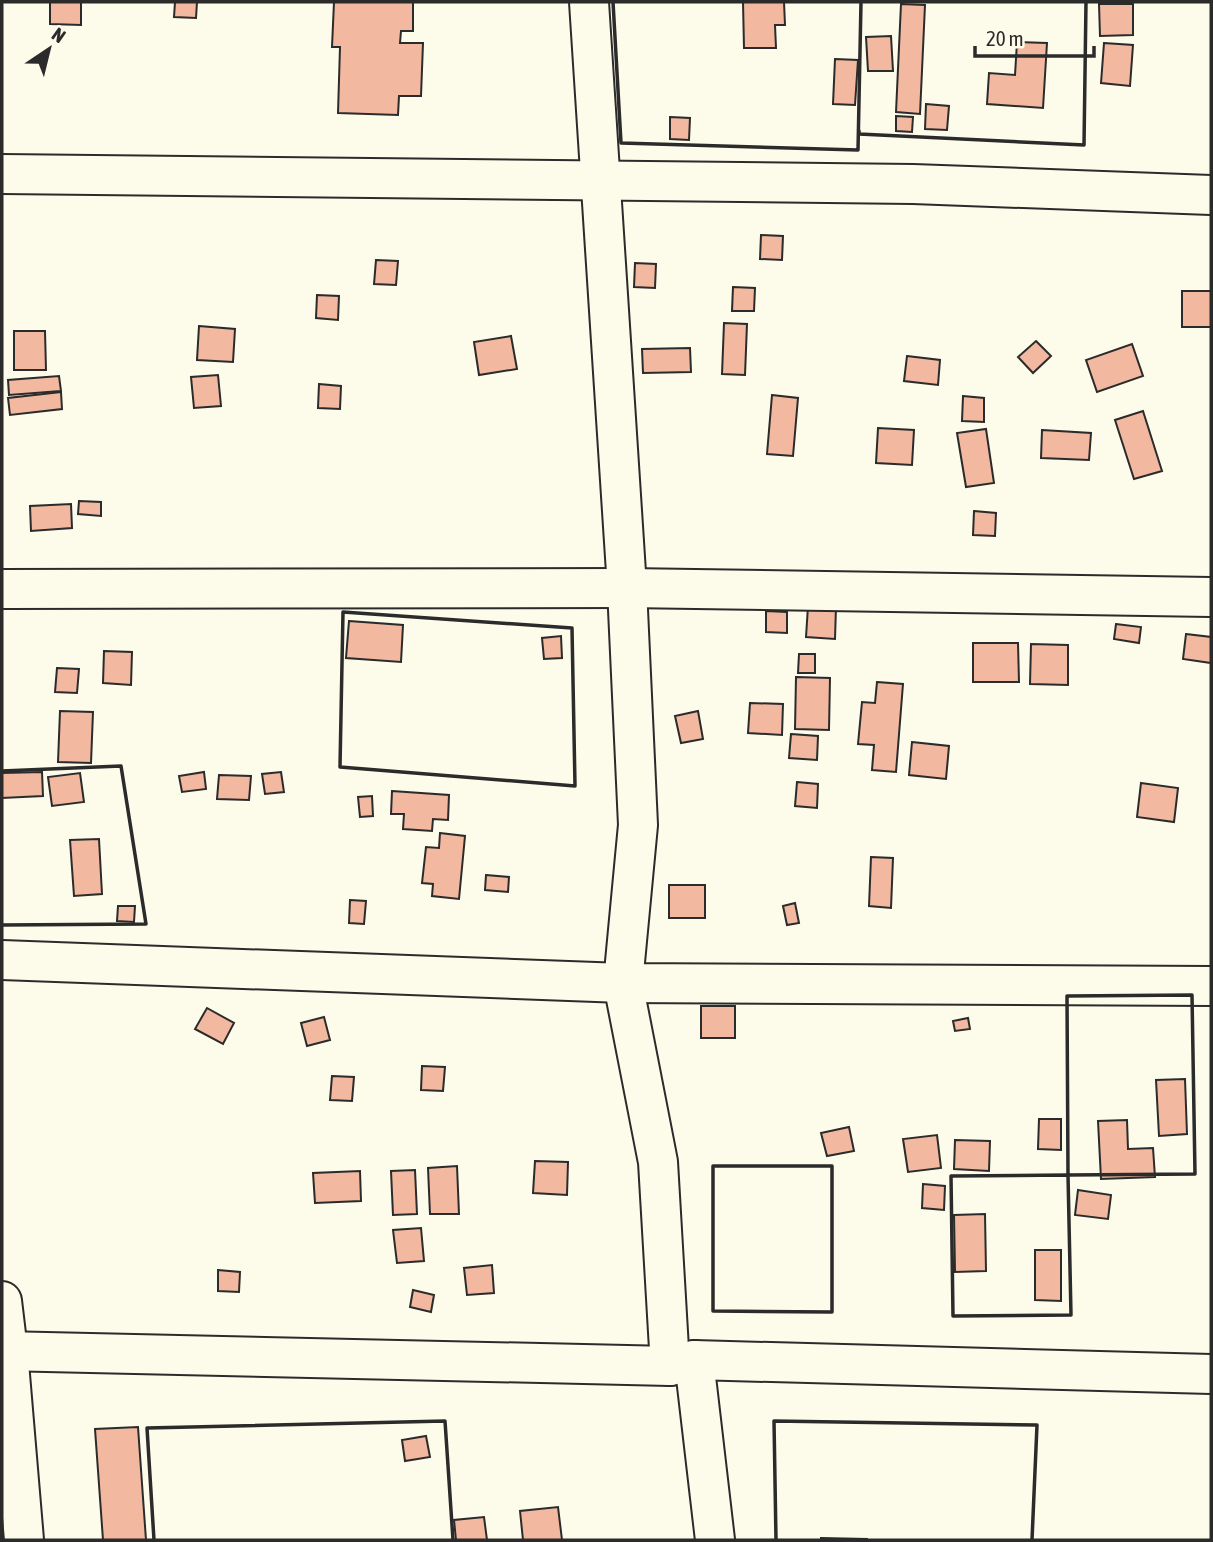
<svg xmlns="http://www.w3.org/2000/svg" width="1213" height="1542" viewBox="0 0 1213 1542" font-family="'Asap Condensed',sans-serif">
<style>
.building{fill:#f2b8a0;stroke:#2b2b2b;stroke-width:2}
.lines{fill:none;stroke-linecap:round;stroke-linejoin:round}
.minor-casing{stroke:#2b2b2b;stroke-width:42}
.minor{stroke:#fdfbea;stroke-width:38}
.wall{stroke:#2b2b2b;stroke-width:3.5}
</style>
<rect width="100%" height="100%" fill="#fdfbea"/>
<!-- building -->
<g class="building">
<polygon points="50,2 81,2 81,25 50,24"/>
<polygon points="175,2 197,2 196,18 174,17"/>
<polygon points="334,2 413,2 413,31 401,31 400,43 423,43 421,96 399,96 398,115 338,113 340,47 332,47"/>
<polygon points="743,2 784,2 785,25 775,25 776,48 744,48"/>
<polygon points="901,4 925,5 920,114 896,112"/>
<polygon points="1099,4 1133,4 1133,35 1100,36"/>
<polygon points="891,36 893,71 868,71 866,37"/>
<polygon points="1017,42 1047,43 1043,108 987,104 989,73 1015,75"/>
<polygon points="1104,43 1133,45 1130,86 1101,83"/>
<polygon points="835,59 858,60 855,105 833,104"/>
<polygon points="926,104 949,106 947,130 925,129"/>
<polygon points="896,116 913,117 912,132 896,131"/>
<polygon points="670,117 690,118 689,140 670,139"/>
<polygon points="761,235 783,236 782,260 760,259"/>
<polygon points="376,260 398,261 396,285 374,284"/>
<polygon points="635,263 656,264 655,288 634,287"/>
<polygon points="733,287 755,288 754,311 732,311"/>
<rect x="1182" y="291" width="29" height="36"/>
<polygon points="317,295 339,296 338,320 316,318"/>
<polygon points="724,323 747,324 745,375 722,374"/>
<polygon points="199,326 235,329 233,362 197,360"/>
<polygon points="14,331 45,331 46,370 14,370"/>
<polygon points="511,336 517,369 479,375 474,342"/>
<polygon points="1036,341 1051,356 1033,373 1018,357"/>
<polygon points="1132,344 1143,376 1097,392 1086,360"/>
<polygon points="690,348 691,372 643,373 642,349"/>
<polygon points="907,356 940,360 938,385 904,381"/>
<polygon points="218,375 221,406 194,408 191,377"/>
<polygon points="59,376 61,391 9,395 8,380"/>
<polygon points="319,384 341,386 340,409 318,408"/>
<polygon points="61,392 62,409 10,415 8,398"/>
<polygon points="772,395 798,398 793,456 767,454"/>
<polygon points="963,396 984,398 984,422 962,421"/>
<polygon points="1143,411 1162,471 1134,479 1115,420"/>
<polygon points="878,428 914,430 912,465 876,463"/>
<polygon points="986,429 994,483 966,487 957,433"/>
<polygon points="1042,430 1091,433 1089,460 1041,458"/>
<polygon points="79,501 101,502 101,516 78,514"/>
<polygon points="71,504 72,528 31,531 30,506"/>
<polygon points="974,511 996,513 995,536 973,535"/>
<polygon points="808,606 836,607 835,639 806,637"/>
<polygon points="766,611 787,612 787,633 766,632"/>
<polygon points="349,621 403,625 401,662 346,658"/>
<polygon points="1116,624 1141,627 1139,643 1114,639"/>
<polygon points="1186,634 1211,637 1211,663 1183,659"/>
<polygon points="561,636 562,658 544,659 542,638"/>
<polygon points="973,643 1018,643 1019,682 973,682"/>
<polygon points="1031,644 1068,645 1068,685 1030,684"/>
<polygon points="104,651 132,652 131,685 103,683"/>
<polygon points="799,654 815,654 815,673 798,673"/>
<polygon points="57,668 79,669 77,693 55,692"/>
<polygon points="796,677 830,678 829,730 795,729"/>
<polygon points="877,682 903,684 896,772 872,770 874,745 858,744 862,702 875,703"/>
<polygon points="750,703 783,704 782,735 748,733"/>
<polygon points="60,711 93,712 91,763 58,762"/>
<polygon points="698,711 703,739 681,743 675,716"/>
<polygon points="791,734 818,736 817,760 789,758"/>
<polygon points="912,742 949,746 946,779 909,775"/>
<polygon points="42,772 43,796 2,798 2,773"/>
<polygon points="204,772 206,789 182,792 179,776"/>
<polygon points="281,772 284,792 265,794 262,774"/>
<polygon points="80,773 84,802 52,806 48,777"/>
<polygon points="219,775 251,776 249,800 217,799"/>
<polygon points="797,782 818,784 817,808 795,806"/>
<polygon points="1141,783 1178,788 1174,822 1137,817"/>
<polygon points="392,791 449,795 448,820 433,819 432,831 403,829 404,814 391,814"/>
<polygon points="372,796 373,816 360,817 358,797"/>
<polygon points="440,833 465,836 459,899 432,896 433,884 422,883 426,847 439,848"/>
<polygon points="99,839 102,894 74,896 70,840"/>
<polygon points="871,857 893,858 891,908 869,906"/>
<polygon points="486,875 509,877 508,892 485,890"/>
<rect x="669" y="885" width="36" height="33"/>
<polygon points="350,900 366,901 364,924 349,923"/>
<polygon points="795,903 799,923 787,925 783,906"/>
<polygon points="118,906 135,906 134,922 117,921"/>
<rect x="701" y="1006" width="34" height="32"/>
<polygon points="207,1008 234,1023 223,1044 195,1029"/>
<polygon points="324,1017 330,1040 307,1046 301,1023"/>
<polygon points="968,1018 970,1029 955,1031 953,1021"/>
<polygon points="422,1066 445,1067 443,1091 421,1090"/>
<polygon points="332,1076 354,1077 352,1101 330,1100"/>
<polygon points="1185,1079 1187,1134 1159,1136 1156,1080"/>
<polygon points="1039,1119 1061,1119 1061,1150 1038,1149"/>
<polygon points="1127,1120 1128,1149 1153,1148 1155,1177 1101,1179 1098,1121"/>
<polygon points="849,1127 854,1151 827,1156 821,1133"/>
<polygon points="937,1135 941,1168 908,1172 903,1139"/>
<polygon points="955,1140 990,1141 989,1171 954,1169"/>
<polygon points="535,1161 568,1162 567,1195 533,1193"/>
<polygon points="457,1166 459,1214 430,1214 428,1168"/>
<polygon points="415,1170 417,1214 393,1215 391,1171"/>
<polygon points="360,1171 361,1201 315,1203 313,1173"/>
<polygon points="923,1184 945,1186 944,1210 922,1208"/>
<polygon points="1078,1190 1111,1195 1108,1219 1075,1215"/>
<polygon points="985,1214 986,1271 955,1272 954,1215"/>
<polygon points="421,1228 424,1261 397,1263 393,1230"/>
<polygon points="1035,1250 1061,1250 1061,1301 1035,1300"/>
<polygon points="492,1265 494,1293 467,1295 464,1268"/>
<polygon points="218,1270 240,1272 239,1292 218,1291"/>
<polygon points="413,1290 434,1295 431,1312 410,1307"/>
<polygon points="138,1427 146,1540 103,1540 95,1429"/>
<polygon points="426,1436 430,1457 405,1461 402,1440"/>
<polygon points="558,1507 562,1540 523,1540 520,1511"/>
<polygon points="484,1517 487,1540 456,1540 454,1520"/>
<polygon points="821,1538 867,1539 867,1540 821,1540"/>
</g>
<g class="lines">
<!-- minor casing -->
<g class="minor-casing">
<g id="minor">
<polyline points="589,2 627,588 638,825 623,983 658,1162 670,1366"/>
<polyline points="2,174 913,184 1211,195"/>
<polyline points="2,589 627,588 1211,597"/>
<polyline points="2,960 623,983 1211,986"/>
<polyline points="2,1301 8,1351 24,1540"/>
<polyline points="2,1351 670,1366 694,1360 1211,1374"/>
<polyline points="694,1360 715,1540"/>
</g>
</g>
<!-- minor -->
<use href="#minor" class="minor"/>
<!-- wall -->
<g class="wall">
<polyline points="613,2 621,143 858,150 861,2"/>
<polyline points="859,131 859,134 1084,145 1086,2"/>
<polygon points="343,612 572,628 575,786 340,767"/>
<polyline points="2,771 121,766 146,924 2,925"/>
<polygon points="1192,995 1195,1174 1068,1175 1067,996"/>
<polygon points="713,1166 832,1166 832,1312 713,1311"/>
<polygon points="1068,1175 1071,1315 953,1316 951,1176"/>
<polyline points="154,1540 147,1428 445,1421 453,1540"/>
<polyline points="776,1540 774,1421 1037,1425 1032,1540"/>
</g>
</g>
<!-- border -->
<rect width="1213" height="1542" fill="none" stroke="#2b2b2b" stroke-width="7"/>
<!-- north arrow -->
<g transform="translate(49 49) rotate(35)" stroke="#fdfbea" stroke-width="5" paint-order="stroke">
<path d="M0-5L12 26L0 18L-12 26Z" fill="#2b2b2b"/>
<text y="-10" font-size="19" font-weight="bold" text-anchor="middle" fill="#2b2b2b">N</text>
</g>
<!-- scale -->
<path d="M975 46v10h119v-10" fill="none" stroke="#2b2b2b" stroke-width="3.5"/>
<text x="986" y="46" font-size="21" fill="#2b2b2b" stroke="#fdfbea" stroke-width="5" paint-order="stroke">20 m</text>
</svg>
